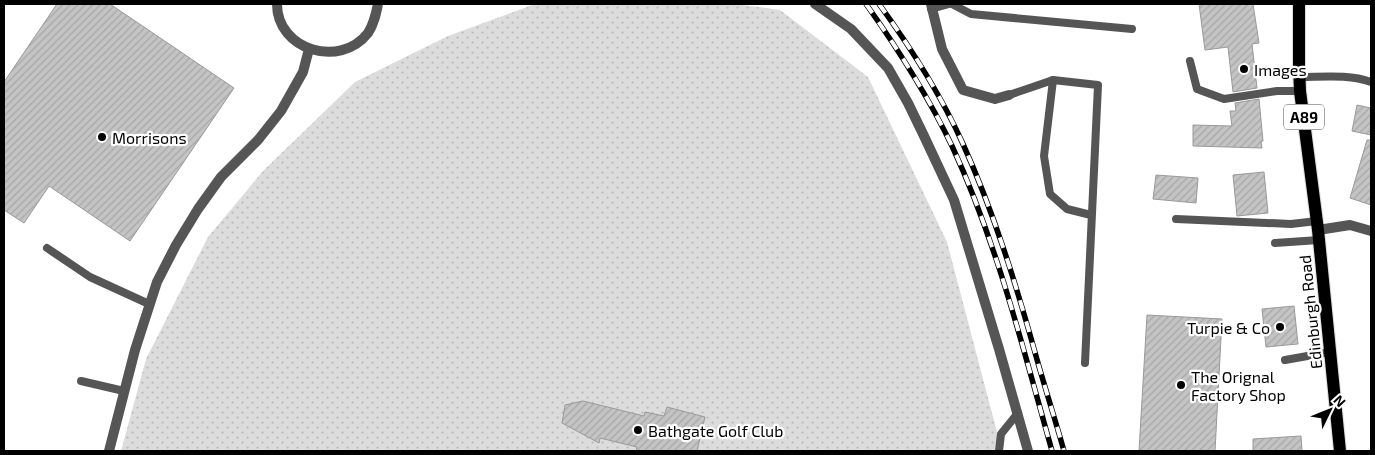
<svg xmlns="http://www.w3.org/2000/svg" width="1375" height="455" viewBox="0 0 1375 455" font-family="'Exo 2',sans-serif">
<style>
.grass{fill:url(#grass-dots)}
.building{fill:url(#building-hatch);stroke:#999}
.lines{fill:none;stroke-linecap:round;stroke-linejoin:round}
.primary-casing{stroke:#dbdbdb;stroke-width:14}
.service{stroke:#555;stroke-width:8}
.minor{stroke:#555;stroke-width:10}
.primary{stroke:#000;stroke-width:12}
.rail-casing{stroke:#000;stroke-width:5.5}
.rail{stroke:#fff;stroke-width:4;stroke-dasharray:11;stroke-linecap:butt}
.poi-dot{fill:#000;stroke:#fff;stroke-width:2}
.labels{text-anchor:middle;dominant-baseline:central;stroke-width:4.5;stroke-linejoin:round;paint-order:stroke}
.shield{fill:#fff;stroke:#4c4c4c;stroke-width:1}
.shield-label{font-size:15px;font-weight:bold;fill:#000}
.poi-label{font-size:16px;fill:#000;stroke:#fff;text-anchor:start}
.street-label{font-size:16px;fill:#000;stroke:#fff}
</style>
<defs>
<pattern id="grass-dots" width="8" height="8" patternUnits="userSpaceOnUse" patternTransform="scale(1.25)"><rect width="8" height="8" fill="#dcdcdc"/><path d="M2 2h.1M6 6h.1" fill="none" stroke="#bbb" stroke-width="1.8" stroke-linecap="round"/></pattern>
<pattern id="building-hatch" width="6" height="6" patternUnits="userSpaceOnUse" patternTransform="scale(1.25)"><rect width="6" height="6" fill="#c4c4c4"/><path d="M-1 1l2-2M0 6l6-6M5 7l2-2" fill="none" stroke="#a7a7a7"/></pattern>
</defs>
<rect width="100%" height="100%" fill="#fff"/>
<!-- grass -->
<polygon class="grass" points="535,4 735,4 780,10 868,77 947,242 1002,451 121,451 146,359 208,237 263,171 355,82 448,36"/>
<!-- building -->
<g class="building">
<polygon points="57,4 110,4 234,88 130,241 49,186 24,223 4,210 4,82"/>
<polygon points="1199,4 1253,4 1259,43 1252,44 1257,88 1233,92 1228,47 1205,50"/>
<polygon points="1259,99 1263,141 1261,141 1262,148 1193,146 1193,125 1232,126 1230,111 1236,111 1235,103"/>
<polygon points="1357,105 1371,108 1371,135 1352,131"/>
<polygon points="1367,140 1371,140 1371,205 1350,198"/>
<polygon points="1264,172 1268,213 1237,216 1233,175"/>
<polygon points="1156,175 1198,178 1196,203 1153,199"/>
<polygon points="1294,306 1298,344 1266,347 1262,309"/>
<polygon points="1147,315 1222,319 1215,451 1139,451"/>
<polygon points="583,401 644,416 645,412 664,416 667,407 705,417 697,451 636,451 637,447 600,438 599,443 562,423 565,405"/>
<polygon points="1301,436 1302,451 1253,451 1253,439"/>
</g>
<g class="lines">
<!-- primary casing -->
<g class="primary-casing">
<polyline id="primary" points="1299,4 1299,66 1300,91 1318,230 1340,451"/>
</g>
<!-- service -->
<g class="service">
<polyline points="952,4 971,14 1132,29"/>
<polyline points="931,9 949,4"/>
<polyline points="1190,61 1197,89 1224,99 1277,91 1300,91"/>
<path d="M1299,77C1323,77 1349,74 1371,82"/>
<polyline points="1053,80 1044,156 1050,194 1067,209 1091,215"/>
<polyline points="1009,95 1053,80 1098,85 1085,363"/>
<polyline points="1176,219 1291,224 1317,221"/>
<polyline points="1275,243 1319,240"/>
<polyline points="47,248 90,277 149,304"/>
<polyline points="1285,360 1330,352"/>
<polyline points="81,381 124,391"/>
<polyline points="999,451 1001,434 1018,413"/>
</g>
<!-- minor -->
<g class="minor">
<path d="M277,4C277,50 340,69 368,33C374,24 376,14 378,4"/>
<polyline points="815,4 851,29 888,68 908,103 924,136 954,200 999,349 1028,451"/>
<polyline points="931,4 942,49 963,90 995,99 1009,95"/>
<polyline points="1318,230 1350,225 1371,231"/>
<polyline points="109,451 135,350 157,282 176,245 198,209 221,177 258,140 281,111 303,72 309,49"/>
</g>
<!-- primary -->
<use href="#primary" class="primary"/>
<!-- rail casing -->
<g class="rail-casing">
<g id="rail">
<path d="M866,4C898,49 928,96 952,146C997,243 1023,348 1052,451"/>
<path d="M879,4C911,48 941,95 963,144C994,213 1016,284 1036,356C1045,388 1055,419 1064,451"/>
</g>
</g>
<!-- rail -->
<use href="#rail" class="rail"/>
</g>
<!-- markers -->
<g class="poi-dot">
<circle cx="1244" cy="69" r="5"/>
<circle cx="102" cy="137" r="5"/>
<circle cx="1280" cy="327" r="5"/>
<circle cx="1181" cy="385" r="5"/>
<circle cx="638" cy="430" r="5"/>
</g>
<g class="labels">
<!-- shield labels -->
<rect class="shield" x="1284" y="104.5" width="40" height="25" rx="4"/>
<g class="shield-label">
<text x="1304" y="117">A89</text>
</g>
<!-- poi labels -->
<g class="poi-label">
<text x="1254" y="69">Images</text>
<text x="112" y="137">Morrisons</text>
<text x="1270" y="327" text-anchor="end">Turpie &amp; Co</text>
<text x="1191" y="376">The Orignal<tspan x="1191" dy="18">Factory Shop</tspan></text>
<text x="648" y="430">Bathgate Golf Club</text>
</g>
<!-- street labels -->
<g class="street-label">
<text transform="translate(1310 312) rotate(-96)">Edinburgh Road</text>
</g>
</g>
<!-- border -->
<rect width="1375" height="455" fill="none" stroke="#000000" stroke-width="10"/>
<!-- north arrow -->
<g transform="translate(1330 410) rotate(47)" stroke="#ffffff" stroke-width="4" paint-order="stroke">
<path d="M0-4L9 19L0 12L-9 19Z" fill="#000000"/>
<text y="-8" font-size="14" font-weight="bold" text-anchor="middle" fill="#000000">N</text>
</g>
</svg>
